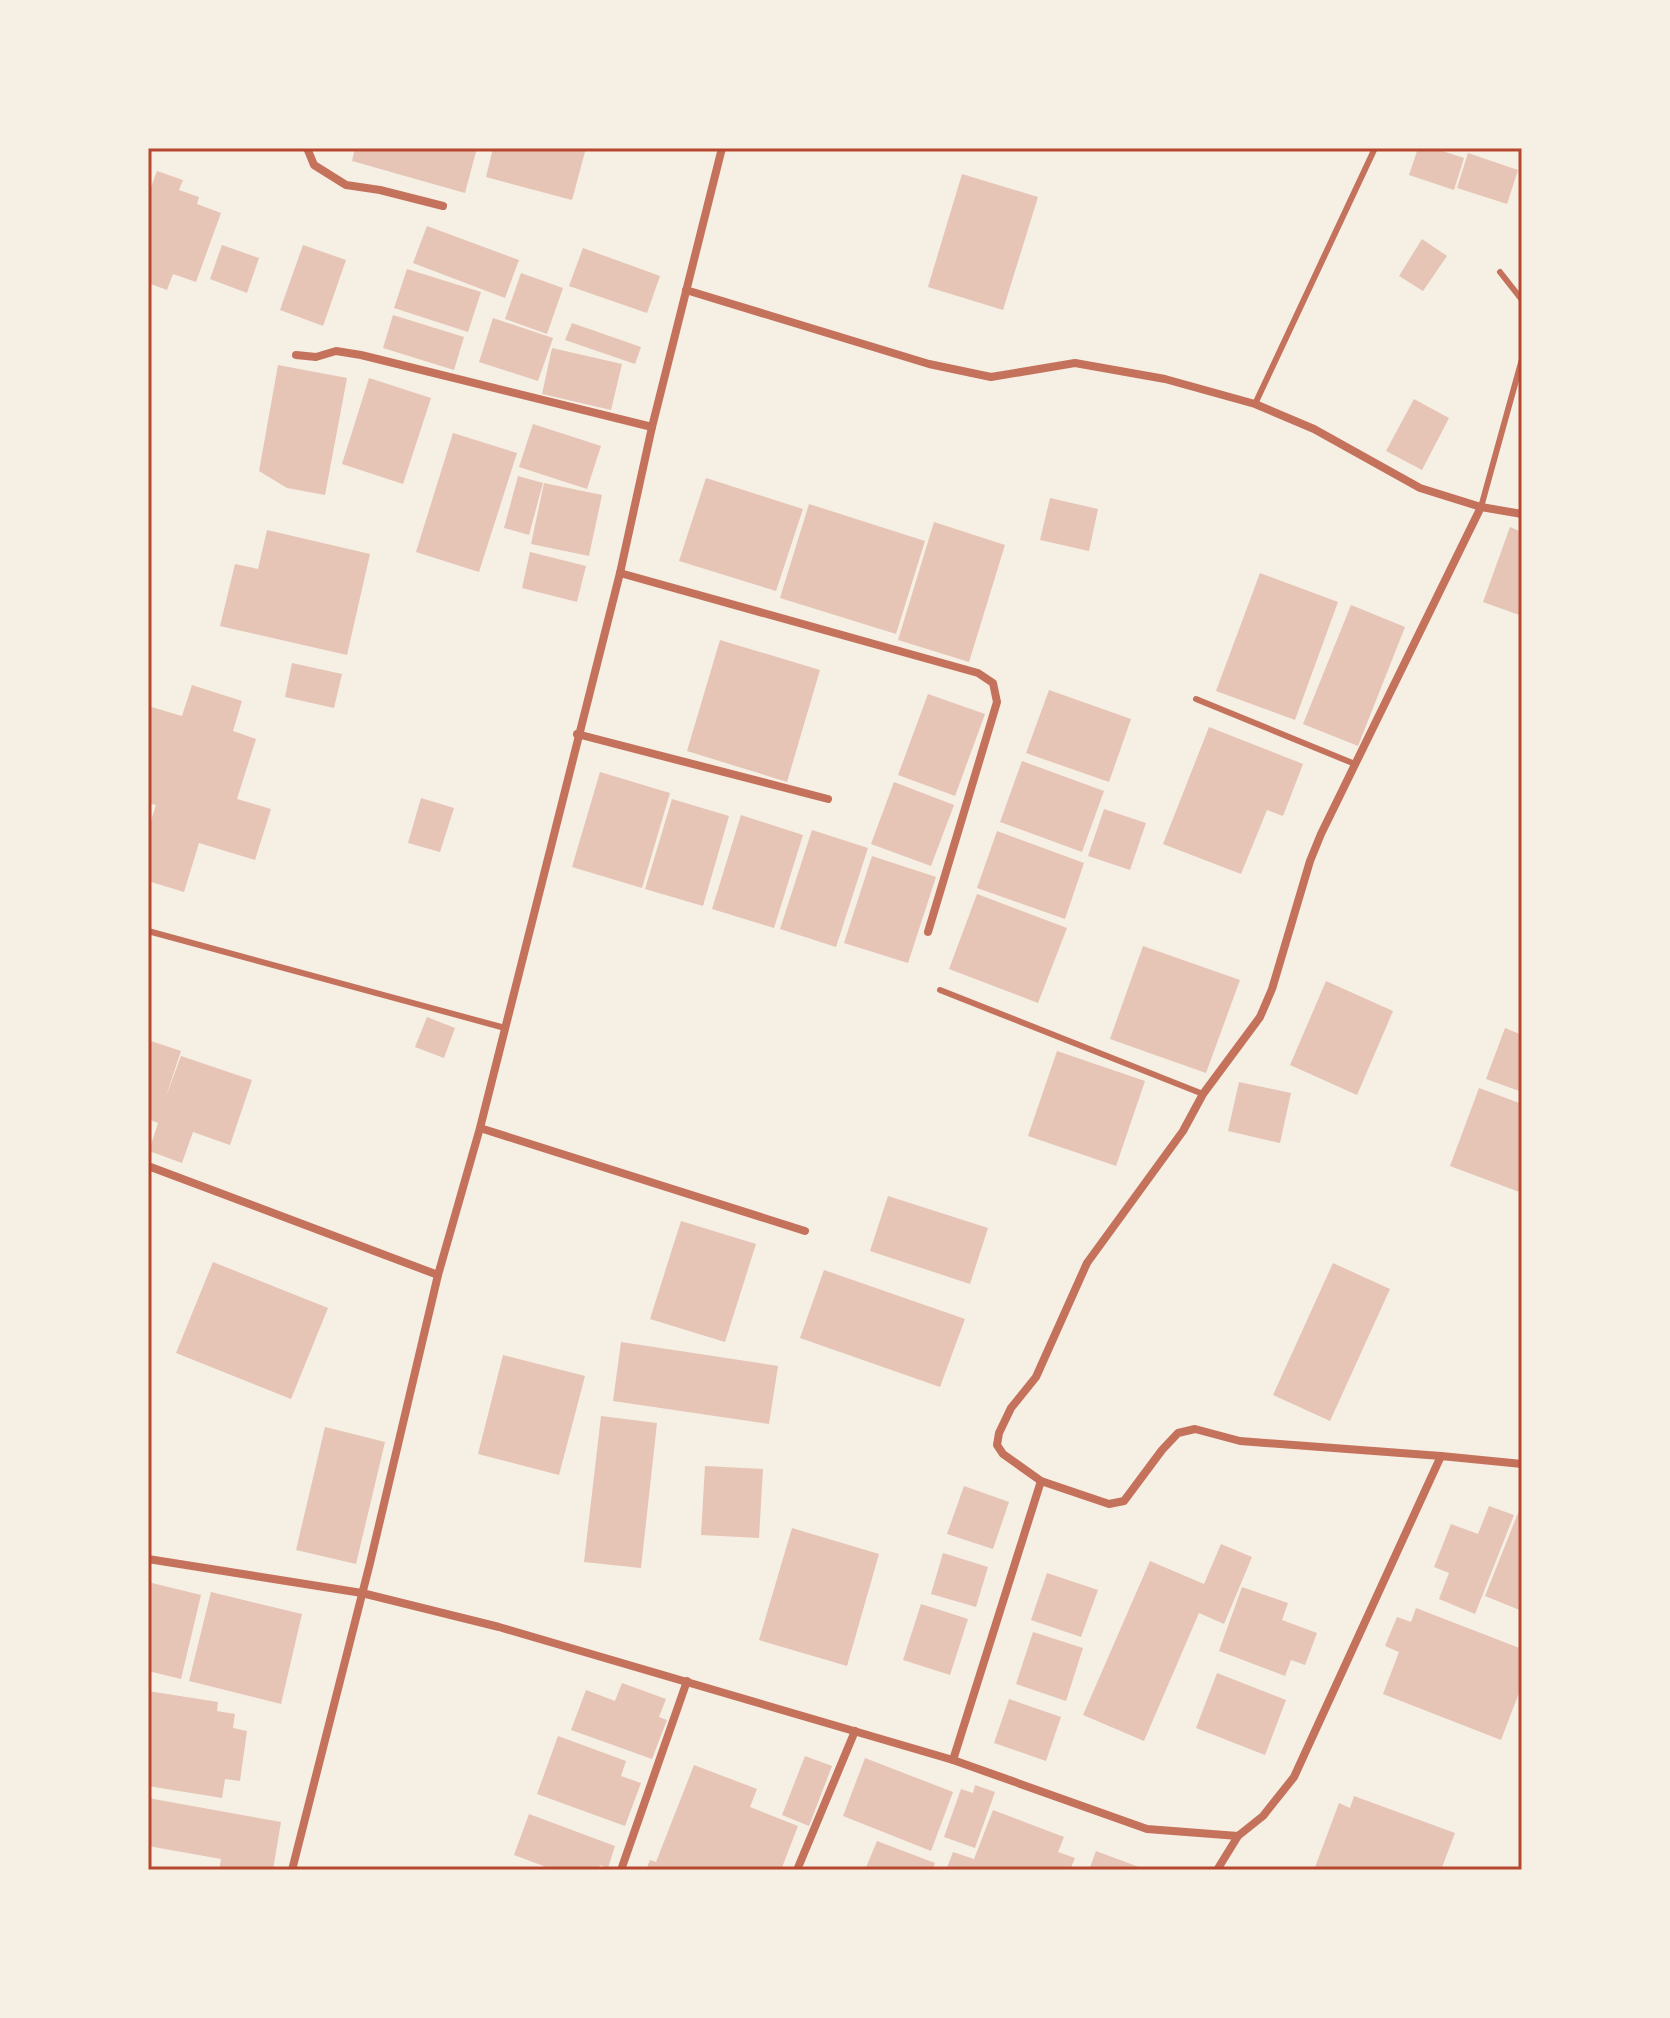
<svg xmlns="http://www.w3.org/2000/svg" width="1670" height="2018" viewBox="0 0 1670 2018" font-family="Montserrat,sans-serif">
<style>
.building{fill:#e6c5b7}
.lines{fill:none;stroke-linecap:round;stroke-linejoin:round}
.service{stroke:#c5725c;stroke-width:6}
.minor{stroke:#c5725c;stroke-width:8}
.neatline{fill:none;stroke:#b5482f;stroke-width:3}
</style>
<rect width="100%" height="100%" fill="#f6efe4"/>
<!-- building -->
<g class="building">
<polygon points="355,148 477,148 465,193 352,161"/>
<polygon points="493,148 586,148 572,200 486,177"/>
<polygon points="1418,148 1433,148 1464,158 1454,190 1409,175"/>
<polygon points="1468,153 1518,170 1507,204 1457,188"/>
<polygon points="157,171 183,180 179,190 199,197 197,204 221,213 196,282 173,274 167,290 148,283 148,186 151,187"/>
<polygon points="962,174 1038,197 1003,310 928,287"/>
<polygon points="427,226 519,260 505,298 413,263"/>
<polygon points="1422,239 1447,256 1423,291 1399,276"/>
<polygon points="222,245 259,258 247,293 210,279"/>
<polygon points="303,245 346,260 323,326 280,310"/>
<polygon points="583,248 660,276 647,313 569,286"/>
<polygon points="407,269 481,292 468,332 394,308"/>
<polygon points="521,273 563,288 547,334 505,319"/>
<polygon points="393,315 464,337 454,370 383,348"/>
<polygon points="493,318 553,338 538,381 479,362"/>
<polygon points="572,323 641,347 635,364 565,340"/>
<polygon points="552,348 622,364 611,410 542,394"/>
<polygon points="278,365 347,378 325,495 287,488 259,471"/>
<polygon points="369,378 431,398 403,484 342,464"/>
<polygon points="1414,399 1449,418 1422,470 1386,451"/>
<polygon points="533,424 601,446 587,489 519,467"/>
<polygon points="453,433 517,453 479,572 416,552"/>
<polygon points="518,476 543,483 529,535 504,528"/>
<polygon points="706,478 803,509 776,591 679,561"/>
<polygon points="544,483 602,495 589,556 531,544"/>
<polygon points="1050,498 1098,509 1089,551 1040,540"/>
<polygon points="809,504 925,541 896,634 780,598"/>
<polygon points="934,522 1005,545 969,662 898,640"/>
<polygon points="1510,527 1522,532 1522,616 1483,602"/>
<polygon points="267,530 370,554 347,655 220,626 235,564 258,569"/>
<polygon points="530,552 586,566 577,602 522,588"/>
<polygon points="1260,573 1338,602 1295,720 1216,691"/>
<polygon points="1351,605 1405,627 1358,746 1303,724"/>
<polygon points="720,640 820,670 787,782 687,751"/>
<polygon points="292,663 342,674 334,708 285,697"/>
<polygon points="192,685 242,701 233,731 256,739 237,799 271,809 255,860 199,843 184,892 148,881 148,830 156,805 148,803 148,706 182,716"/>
<polygon points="1049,690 1131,719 1109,782 1026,753"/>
<polygon points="928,694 985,714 955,796 898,775"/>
<polygon points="1209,727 1303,764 1283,816 1267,810 1241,874 1163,844"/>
<polygon points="1022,761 1104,791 1082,852 1000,822"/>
<polygon points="600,772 670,793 642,888 572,867"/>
<polygon points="894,782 954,805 931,866 871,844"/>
<polygon points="421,798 454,808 440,852 408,843"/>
<polygon points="672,799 729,816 703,906 645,889"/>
<polygon points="1104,809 1146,823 1130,870 1088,856"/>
<polygon points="741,815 803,835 774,928 712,909"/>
<polygon points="812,830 868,848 836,947 780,929"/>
<polygon points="997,831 1084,863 1065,919 977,888"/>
<polygon points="872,856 936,877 908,963 844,943"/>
<polygon points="977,894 1067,928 1038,1003 949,969"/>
<polygon points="1143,946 1240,980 1206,1073 1110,1039"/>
<polygon points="1326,981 1393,1011 1357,1095 1290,1065"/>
<polygon points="427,1017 455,1028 444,1058 415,1047"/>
<polygon points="1505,1028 1522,1035 1522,1092 1486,1079"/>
<polygon points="148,1040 181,1051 165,1099 181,1056 252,1080 230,1145 193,1132 182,1163 149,1151 158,1123 148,1119"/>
<polygon points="1057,1051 1145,1081 1116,1166 1028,1136"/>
<polygon points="1239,1082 1291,1093 1280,1143 1228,1131"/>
<polygon points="1479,1088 1522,1104 1522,1193 1450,1166"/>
<polygon points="888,1196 988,1228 970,1284 870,1251"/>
<polygon points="681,1221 756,1244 725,1342 650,1319"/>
<polygon points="213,1262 328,1308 291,1399 176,1353"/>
<polygon points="1333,1263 1390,1289 1330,1421 1273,1395"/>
<polygon points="824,1270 965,1319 940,1387 800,1338"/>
<polygon points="621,1342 778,1366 769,1424 613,1401"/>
<polygon points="503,1355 585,1376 559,1475 478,1454"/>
<polygon points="601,1416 657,1423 641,1568 584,1562"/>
<polygon points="325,1427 385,1442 356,1564 296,1550"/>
<polygon points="705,1466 763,1469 759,1538 701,1535"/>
<polygon points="964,1486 1009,1502 993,1549 947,1534"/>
<polygon points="1522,1503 1522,1611 1485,1596"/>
<polygon points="1489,1506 1514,1515 1475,1614 1439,1599 1449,1573 1434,1567 1451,1524 1478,1534"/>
<polygon points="792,1528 879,1554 847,1666 759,1640"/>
<polygon points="1221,1544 1252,1557 1224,1624 1199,1613 1144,1741 1083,1715 1150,1561 1204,1584"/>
<polygon points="943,1553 988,1567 976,1607 931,1594"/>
<polygon points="1047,1573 1098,1590 1081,1637 1031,1620"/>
<polygon points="148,1582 201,1595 181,1679 148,1671"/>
<polygon points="1242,1587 1288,1603 1282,1620 1317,1633 1305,1665 1291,1660 1285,1676 1219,1651"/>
<polygon points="211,1592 302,1614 281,1704 189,1681"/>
<polygon points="921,1604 968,1619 950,1675 903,1660"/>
<polygon points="1416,1608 1522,1649 1522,1685 1501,1740 1383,1694 1399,1652 1385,1646 1397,1617 1411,1622"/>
<polygon points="1033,1632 1083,1648 1066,1701 1016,1684"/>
<polygon points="1217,1673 1286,1700 1265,1755 1196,1728"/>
<polygon points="622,1683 666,1699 659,1717 667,1720 652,1759 571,1730 586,1690 615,1701"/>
<polygon points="148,1691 218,1702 217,1711 235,1714 233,1728 247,1731 240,1781 225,1779 222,1798 148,1786"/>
<polygon points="1009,1699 1061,1717 1046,1761 994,1743"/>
<polygon points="558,1736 626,1761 621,1776 641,1783 625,1826 537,1794"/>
<polygon points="805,1756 832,1766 809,1826 782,1815"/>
<polygon points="865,1758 953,1792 931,1851 843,1816"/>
<polygon points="694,1765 757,1789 750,1807 798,1826 781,1870 646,1870 650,1860 656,1862"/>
<polygon points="975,1785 995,1792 975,1848 944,1837 961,1789 973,1793"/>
<polygon points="1354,1796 1455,1833 1441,1870 1314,1870 1339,1803 1350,1808"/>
<polygon points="148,1798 281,1822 273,1870 219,1870 221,1859 148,1846"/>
<polygon points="993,1810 1064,1837 1058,1852 1075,1858 1070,1870 946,1870 953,1852 974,1859"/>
<polygon points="529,1814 615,1846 608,1868 600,1865 598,1870 554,1870 514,1855"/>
<polygon points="877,1841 935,1863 933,1870 865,1870"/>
<polygon points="1096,1851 1147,1870 1089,1870"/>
</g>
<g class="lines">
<!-- service -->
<g class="service">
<polyline points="1500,272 1522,300"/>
<polyline points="1255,404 1375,148"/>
<polyline points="1481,507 1522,359"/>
<polyline points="1196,699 1355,764"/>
<polyline points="148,931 505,1028"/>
<polyline points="940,990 1203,1094"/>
</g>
<!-- minor -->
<g class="minor">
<polyline points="307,148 314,165 346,185 380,190 443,206"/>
<polyline points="686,290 929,364 991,377 1075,363 1165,379 1255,404 1314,429 1420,488 1481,507 1522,514"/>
<polyline points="296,355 316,357 336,351 361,355 652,427"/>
<polyline points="620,573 978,673 993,683 997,702 928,932"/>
<polyline points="577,734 828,799"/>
<polyline points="480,1128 805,1231"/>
<polyline points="148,1166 438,1275"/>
<polyline points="1441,1456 1240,1441 1195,1429 1178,1433 1162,1450 1124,1501 1109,1504 1041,1481 1003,1454 997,1445 999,1433 1011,1408 1036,1377 1087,1263 1183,1131 1203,1094 1260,1017 1272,989 1310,861 1321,834 1481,507"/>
<polyline points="148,1559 362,1593 499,1627 953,1760 1147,1829 1238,1836 1263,1816 1294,1777 1441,1456 1522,1464"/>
<polyline points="953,1760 1041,1481"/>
<polyline points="292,1870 370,1563 438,1275 480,1128 620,573 652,427 722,148"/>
<polyline points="621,1870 687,1681"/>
<polyline points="797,1870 855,1731"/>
<polyline points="1217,1870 1238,1836"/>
</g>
</g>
<!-- border -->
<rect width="1670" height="2018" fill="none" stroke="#f6efe4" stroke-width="300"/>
<rect x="150" y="150" width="1370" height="1718" class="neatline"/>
</svg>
